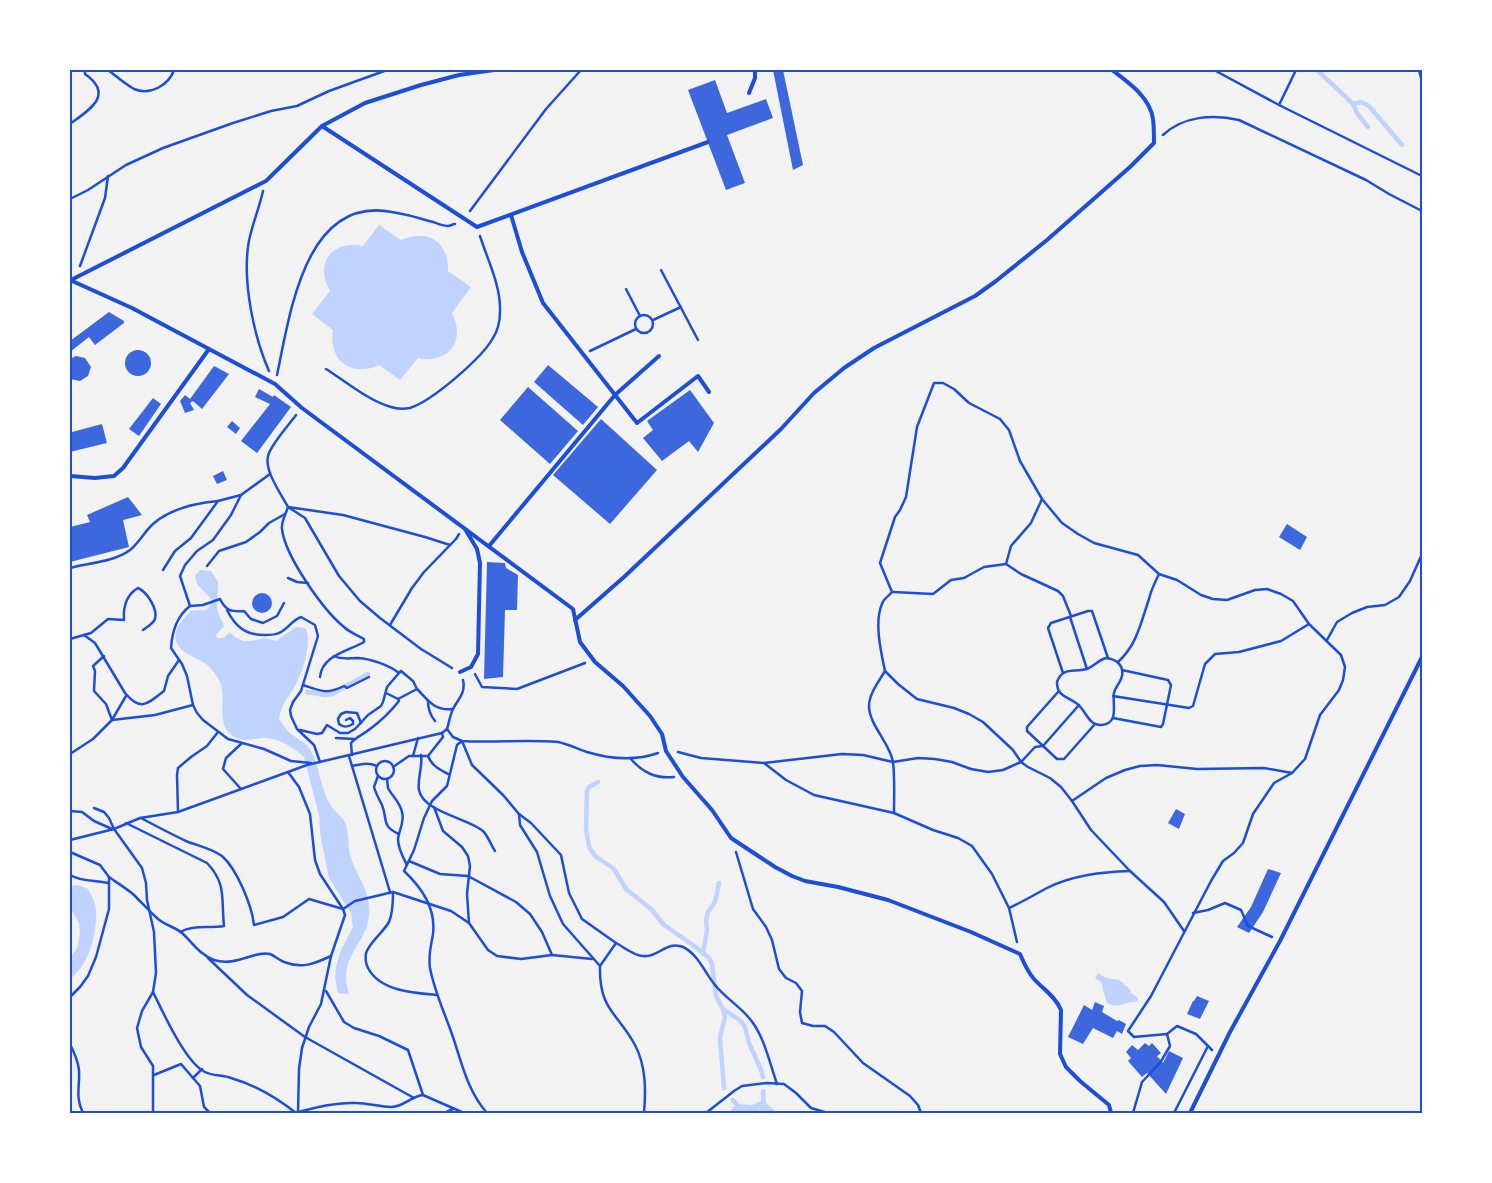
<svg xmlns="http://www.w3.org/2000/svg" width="1492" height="1183" viewBox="0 0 1492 1183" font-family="Overpass,sans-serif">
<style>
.water{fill:#bfd3fe}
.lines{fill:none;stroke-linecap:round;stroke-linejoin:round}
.stream{stroke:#bfd3fe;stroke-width:4.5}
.building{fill:#3d67dc}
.path{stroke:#1d4ed8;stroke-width:2.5}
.service{stroke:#1d4ed8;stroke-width:4}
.neatline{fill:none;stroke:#1d4ed8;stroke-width:2}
</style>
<rect width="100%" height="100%" fill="#f2f2f2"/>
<!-- water -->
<g class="water">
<path d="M379,225L401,240C428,228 449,242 448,271L471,287L452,313C466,341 449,364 418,358L400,380L379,365C351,378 328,360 333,330L312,314L330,291C314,263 332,240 363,246Z"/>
<path d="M200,570L211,571L218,582L217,610L224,626L216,635L217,638H224L230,632L235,637L243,641H252L265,638L276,641L296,627L305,628C313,640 303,671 296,684C289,697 281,704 279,719C283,724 286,730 291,734C298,739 306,742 311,751C320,767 320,788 330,804C334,812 343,816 346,825C349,833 348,846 350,855C356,875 372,893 369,916C366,946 337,956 349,994L338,993L335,977L336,967L341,950L353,927L351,913L329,878L320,833L319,815L304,757C295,748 277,737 263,738C251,739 241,743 230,734C216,721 227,698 220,682C217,676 212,669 206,664C196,657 180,653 176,641C173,629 183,619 191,611C203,608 208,615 212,600L197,584L195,576Z"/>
<path d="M78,885L88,889C92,896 96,903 96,911C97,934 89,965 70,979V959L77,948L80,934L79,923L70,908V886Z"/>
<path d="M1098,973L1106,978L1119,980L1131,990V993L1138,998L1137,1002C1126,1000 1122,1010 1107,1003L1101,982L1095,978Z"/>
<polygon points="763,1100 777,1113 729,1113 736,1104 752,1105"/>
</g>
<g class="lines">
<!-- stream -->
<g class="stream">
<polyline points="1317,70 1353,104 1361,102 1369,106 1402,145"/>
<polyline points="1353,104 1357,113 1368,127"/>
<polyline points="307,692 325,695 332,694 368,674"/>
<polyline points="598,782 589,787 587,791 586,829 589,847 595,856 614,869 626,889 651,909 664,925 693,945 709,958 712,964 716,996 723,1009 725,1017 720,1038 724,1088"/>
<polyline points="703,954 707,930 706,921 708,912 715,902 719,883"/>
<polyline points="723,1009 741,1021 745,1027 749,1043 761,1070 763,1077"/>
<polyline points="763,1091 764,1113"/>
<polyline points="733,1100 744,1113"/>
</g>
</g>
<!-- building -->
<g class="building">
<polygon points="773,70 783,70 803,165 793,170"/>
<polygon points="715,80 727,113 766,99 773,118 727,135 745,183 726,190 688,90"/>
<polygon points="109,312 124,321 124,323 95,345 89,337 70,352 70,341"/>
<circle cx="138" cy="363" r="13"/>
<polygon points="76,356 85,358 91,367 88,376 80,381 70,379 70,359"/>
<polygon points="548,365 598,407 583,425 534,382"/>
<polygon points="214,366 229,374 202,409 193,401 190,403 194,410 185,413 180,401 185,395 190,399"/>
<polygon points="528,387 578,431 550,464 500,420"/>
<polygon points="259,389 273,397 274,395 291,407 257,453 241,441 270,404 255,397"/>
<polygon points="690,390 714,423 698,452 689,441 662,461 643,438 653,430 647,421"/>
<polygon points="153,398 161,404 139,436 129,429"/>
<polygon points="601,419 657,470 610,524 553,475"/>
<polygon points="232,421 240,428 236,434 227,427"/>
<polygon points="102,424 107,443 70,452 70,426 72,432"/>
<polygon points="223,471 227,480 217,484 213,476"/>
<polygon points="128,497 142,515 123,520 129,547 70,562 70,527 90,522 87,515"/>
<polygon points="1287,524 1307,537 1300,550 1279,537"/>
<polygon points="487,562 505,563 506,568 518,575 517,610 505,610 503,677 484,679"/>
<circle cx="262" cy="603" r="10"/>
<polygon points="1176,809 1185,814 1179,829 1168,823"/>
<polygon points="1268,869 1281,873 1263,912 1249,933 1237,927 1251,907"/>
<polygon points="1197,996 1209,1001 1200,1019 1187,1014 1193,1001 1194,1001"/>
<polygon points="1095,1002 1104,1006 1102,1012 1117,1021 1119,1020 1126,1024 1122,1034 1117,1031 1113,1038 1093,1028 1083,1044 1068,1037 1084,1005 1092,1010"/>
<polygon points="1145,1043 1149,1046 1152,1043 1161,1053 1157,1056 1163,1063 1169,1051 1183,1058 1166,1094 1147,1073 1142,1077 1128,1061 1131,1058 1126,1052 1132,1045 1138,1050"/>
</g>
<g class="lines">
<!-- path -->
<g class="path">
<path d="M108,70C116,76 125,84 134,89C150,96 169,85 174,70"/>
<polyline points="1214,70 1279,105 1422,176"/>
<polyline points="1419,70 1422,82"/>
<polyline points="1279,105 1296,70"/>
<path d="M70,124C89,110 115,95 85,74V70"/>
<path d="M1163,135C1183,116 1213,114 1239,120L1366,180L1389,194L1422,211"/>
<path d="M263,191C259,210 250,229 248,247C243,284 254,337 269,371"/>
<polyline points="70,199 88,190 126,165 163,148 233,123 271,111 297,106 329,91 387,70"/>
<polyline points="470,211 546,109 581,70"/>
<polyline points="80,266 105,198 108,176"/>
<polyline points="661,270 698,340"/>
<polyline points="626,289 640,316"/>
<circle cx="644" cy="324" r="9"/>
<polyline points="653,320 681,307"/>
<polyline points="590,351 636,329"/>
<path d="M326,369C345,381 369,401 391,407C397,409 404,409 410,408C432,401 482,358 493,338C498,330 500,321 500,312C501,286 488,261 480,236"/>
<path d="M277,375C290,314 305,195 392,212C405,214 417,217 429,221C435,222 442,226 448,226C450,226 453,224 455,224"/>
<path d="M296,415C288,426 274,441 269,453C262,468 281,494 288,507L343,515L425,537L450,545"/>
<polyline points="1042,499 1031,523 1011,546 1006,564 1021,574 1058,591 1063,596 1071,616"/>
<polyline points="207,566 219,551 246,542 260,532 269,523 285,514"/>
<path d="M70,568C89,563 114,562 130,550C138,544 145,531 153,524C170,509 196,503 218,501"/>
<polyline points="163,570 175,551 191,538 218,501 241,495"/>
<polyline points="288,578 297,582 308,583"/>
<polyline points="893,592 933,594 951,580 964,578 984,567 1006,564"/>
<path d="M284,603L277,616L263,623L251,619L244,611C231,612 226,611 220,599L203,605L190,606C177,616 172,632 171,648L182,664L187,676L193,705L197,713L203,720L228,739L264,749L291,761L311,763"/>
<polyline points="190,606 180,576 185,565 197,551 213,540 231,515 241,495 270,474"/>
<path d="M227,610C235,626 245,635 264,635C269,635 275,635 279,633C288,629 292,620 301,617L315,625L318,636L301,691L293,702L290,710L291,716L297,729L314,745L320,762"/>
<polyline points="1070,617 1087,669"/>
<polyline points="390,625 412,588 424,572 456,539 459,534"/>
<path d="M84,635L91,633L108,619L124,620C123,606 126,595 138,588C147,592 158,609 155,619C153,624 147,627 143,630"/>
<path d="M70,639L84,635L95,643L125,693C141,712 147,704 164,691L168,676L179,660"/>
<polyline points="1327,640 1337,622 1352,613 1367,607 1385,605 1399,597 1410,581 1422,554"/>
<polyline points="104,656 93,666 95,671 94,691 106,704 112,720 126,696"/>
<path d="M334,656C342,660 349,658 358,658C371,659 389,665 399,673L401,671L413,681L417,689"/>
<path d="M1106,658C1117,659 1126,667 1121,679C1119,684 1115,688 1114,693C1112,704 1120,724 1101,725C1087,725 1086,709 1076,703C1066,696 1057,696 1057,682C1063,665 1076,674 1089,668C1095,665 1099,660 1106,658Z"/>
<path d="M1118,662C1137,645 1141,622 1149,599C1151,590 1155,582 1159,574"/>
<polyline points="885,671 898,684 917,699 954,708 969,714 983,722 1013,750 1021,762 1028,767 1050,778 1061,787 1072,801"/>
<polyline points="1063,673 1048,628 1051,623 1088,611 1092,611 1108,658"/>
<polyline points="475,674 482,687 517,689 585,663"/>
<path d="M320,677C322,655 349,651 364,642V639C357,635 349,632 344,627C323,610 285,556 282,529C281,521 286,514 288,507L305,518L339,576L360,601L380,618L421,649L452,668"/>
<path d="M463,680C466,693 458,699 453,709C450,715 449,723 447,729L453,737L462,741C494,743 526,739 558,742C568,744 578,749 587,752C610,759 635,761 658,753"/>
<path d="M303,685C321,691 326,695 344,686L347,688L369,677"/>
<polyline points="1058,692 1027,727 1027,731 1057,759 1064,759 1095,724"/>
<polyline points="386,693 398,699"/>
<polyline points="1113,696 1189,708 1193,706 1205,664 1215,654 1239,652 1281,641 1309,624 1341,655 1345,667 1343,680 1339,690 1320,715 1305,759 1292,773"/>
<path d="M428,701C428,709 430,715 435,721"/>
<polyline points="1113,718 1161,727 1163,724 1171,685 1168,680 1122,670"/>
<path d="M346,720L350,718L353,721V724C348,727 344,728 339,724L338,719L341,714L346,712L357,713L361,723"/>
<polyline points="300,730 317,734 322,733 327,725 340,733 348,733 355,729 368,715 381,706 383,702 387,687 399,673"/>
<polyline points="336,738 354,739"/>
<path d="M462,741L472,765L503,795L519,814L520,825L537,852L550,896L563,924L600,966C599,1010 617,1012 635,1045C646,1066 646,1090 644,1113"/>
<path d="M462,741L457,745L447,786L432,801L424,818L414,850L404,871C422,888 436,908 433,934C431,946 428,956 430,968C434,989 442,1007 449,1026C461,1057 465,1088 487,1113"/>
<polyline points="678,752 701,758 764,763 842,754 863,755 893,762 918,758 935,759 952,762 971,769 988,772 1003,770 1021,762 1035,747 1043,746 1079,705"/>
<polyline points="70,754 93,739 112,720 155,715 193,705"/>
<path d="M352,755L351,743C356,737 364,734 370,729C381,721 391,711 399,701L398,699L417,689C429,701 434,711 453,709"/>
<path d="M421,755C423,767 417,779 419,790C423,812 468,818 483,831C488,836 491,845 495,851"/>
<polyline points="349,756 390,892"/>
<polyline points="413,756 418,738"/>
<path d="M428,756C432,766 439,769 448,774"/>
<path d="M630,758C642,772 655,779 674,777"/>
<circle cx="385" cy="770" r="9"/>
<polyline points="764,763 786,780 814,795 894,813 933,830 958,838 972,846 992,874 1009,908"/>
<path d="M352,766C362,764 368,762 377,766"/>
<polyline points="393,767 409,756 428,756 443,737 442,733"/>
<polyline points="288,772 299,787 310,814 315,860 320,874 343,909"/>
<path d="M378,776L374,787C376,794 379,799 382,805C388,820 381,826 399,834"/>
<path d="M387,779L388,788C392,796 400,802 402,812C405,821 399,830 398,839C398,849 403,857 407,865"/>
<polyline points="241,789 223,769 226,758 242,743"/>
<polyline points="434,807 443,831 462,847 468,856 470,866 467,894 469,923"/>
<polyline points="94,808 104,812 109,818 114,829 142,868 146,883 147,900 154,932 156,973 153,992 142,1011 137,1028 141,1047 153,1066 153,1113"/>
<polyline points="70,811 82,812 94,821 112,829"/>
<polyline points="178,812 177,775 178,768 191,757 207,746 218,732"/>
<path d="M894,813C894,797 895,779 893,762C890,743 869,725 869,706C869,694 879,681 885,671C881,652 874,622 882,604C883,599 889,596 892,592L880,563L895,517L900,510L906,497L917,427L934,383H943L954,389L969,403L1000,419L1009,430L1020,461L1042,499L1062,523L1078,534L1094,543L1138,555L1159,574L1177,580L1201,595L1213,599L1227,600L1255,590L1267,589L1281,594L1293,601L1309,624"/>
<polyline points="519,814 531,823 561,855 569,893 582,919 616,943 600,966"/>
<path d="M141,818C156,826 171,834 186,841C198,846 211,848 222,856C237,869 252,906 254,925L283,917L309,899L343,909"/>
<path d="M126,823L207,863C227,884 221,899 224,926C209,929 194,924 180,932"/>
<polyline points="70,840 114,829 140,818 178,812 307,765 442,733 447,729"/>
<polyline points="70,852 100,865 109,877 109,909 96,957 88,976 80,987 70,997"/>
<polyline points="736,852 753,909 766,927 772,940 779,969 786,978 796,983 802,991 800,1012 802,1023 813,1026 825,1026 834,1032 863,1063 910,1096 918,1105 921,1113"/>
<polyline points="409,861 440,874 468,876 516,902 530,914 542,932 552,955 592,959"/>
<path d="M70,875C82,882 95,880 108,883"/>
<path d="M109,877C117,883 126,888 134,895C142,903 150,912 158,919C165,925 175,927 182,933C192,942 200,955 214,960C236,967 256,950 270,954C275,956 279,960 284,962C302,969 314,964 331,956L345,915L343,909L355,901L393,892L451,911L469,923L488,950L497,956L521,959L552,955"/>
<path d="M393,892C393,902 393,913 389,922C382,934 371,940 366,953C365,959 366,964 368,968C380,991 413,993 437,995"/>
<polyline points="1193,913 1208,910 1225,903 1241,910 1248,926 1272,937"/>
<path d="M1017,942L1009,908C1022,902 1034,895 1047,888C1073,875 1102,872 1130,871"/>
<path d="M616,943C624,947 634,956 643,956C658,958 667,940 683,947C698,954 705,973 715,985C726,999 743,1008 753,1023C765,1040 770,1064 777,1084"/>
<polyline points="208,958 247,995 305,1037 414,1098"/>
<polyline points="326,991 344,1022 354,1028 379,1036 408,1050 423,1095"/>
<path d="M153,992C163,1012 185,1062 205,1072C212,1076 223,1075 231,1078C255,1085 277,1098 296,1113"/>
<polyline points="1167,1034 1177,1026 1196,1034 1212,1050"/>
<path d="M70,1044C74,1052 78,1061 79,1070C80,1087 75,1097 83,1113"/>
<polyline points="154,1075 181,1064 200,1086 204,1107 210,1113"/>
<polyline points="193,1078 202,1069"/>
<path d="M295,1113C315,1107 335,1102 356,1103C368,1103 380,1107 391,1107C404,1107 411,1096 423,1095L464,1113"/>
<polyline points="298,1113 299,1069 302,1048 309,1027 321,1004 331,956"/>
<polyline points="444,1113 453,1109"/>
<polyline points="706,1113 734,1091 742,1086 767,1083 784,1084 796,1093 811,1108 828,1113"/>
<polyline points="1133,1113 1142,1082 1160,1063 1170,1046 1167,1034 1134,1037 1128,1031 1151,996 1211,881 1223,861 1234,853 1243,843 1253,814 1274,783 1292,773 1264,768 1197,769 1157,765 1140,766 1125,770 1106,778 1072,801 1091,830 1130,871 1164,902 1184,931"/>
<polyline points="1174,1113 1208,1046"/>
</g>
<!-- service -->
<g class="service">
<polyline points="749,93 755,78 755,70"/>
<polyline points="322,126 477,227 708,142"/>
<polyline points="511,215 522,252 543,303 637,423 698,376 709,392"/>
<path d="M70,280L132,308L275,384L302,408L573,609L580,642L595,662L623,686L650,716L662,734L666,751L683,777L712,810L731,838L775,867L792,876L805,881L838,887L888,900L971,932L1020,954C1024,963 1027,971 1034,979C1043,989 1056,997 1061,1010L1060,1054L1066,1067L1080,1081L1109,1105L1111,1113"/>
<polyline points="71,280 266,181 322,126 365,103 421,85 459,75 494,70"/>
<polyline points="70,476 95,478 114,476 123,468 209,349"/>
<polyline points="489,546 615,395 659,356"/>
<path d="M575,620L624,577L781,429L814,393L844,368L874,348L975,296L996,281L1047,240L1130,167L1154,143C1154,135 1154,127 1153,119C1150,97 1128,82 1112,70"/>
<polyline points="460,672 471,667 478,654 480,563 477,549 465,529"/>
<polyline points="1190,1113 1230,1032 1280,941 1422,657"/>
</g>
</g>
<!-- border -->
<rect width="1492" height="1183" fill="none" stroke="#ffffff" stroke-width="142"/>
<rect x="71" y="71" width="1350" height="1041" class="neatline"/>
</svg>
